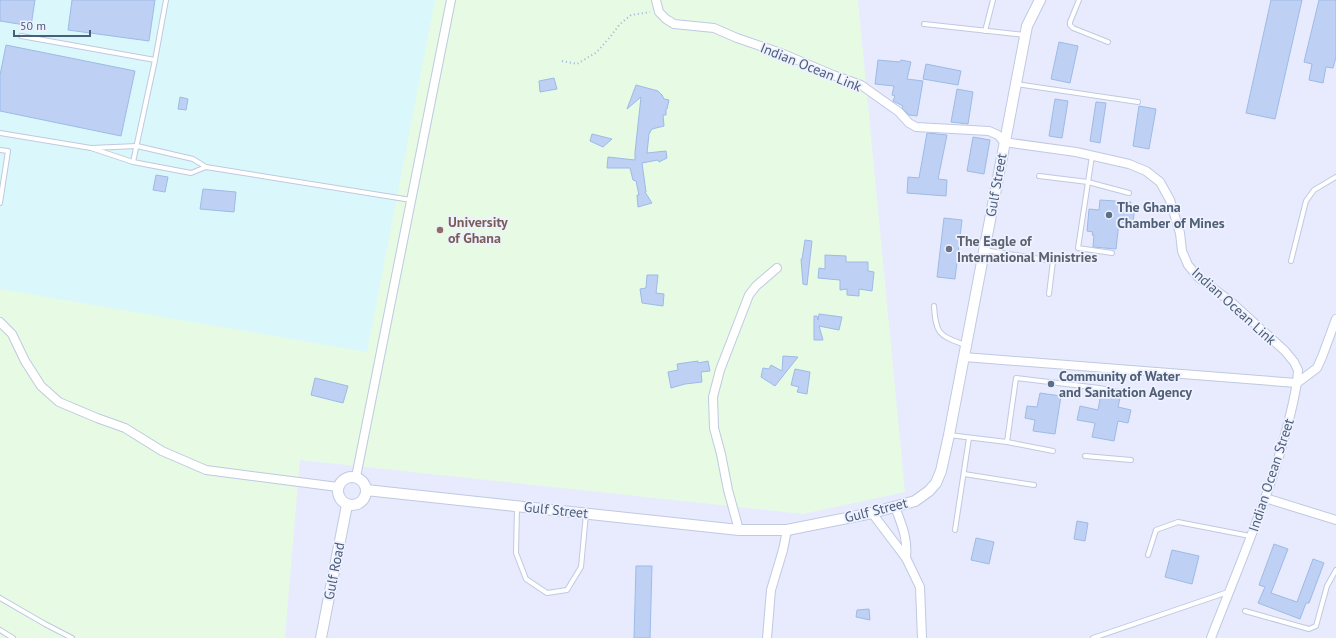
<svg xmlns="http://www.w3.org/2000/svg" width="1336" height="638" viewBox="0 0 1336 638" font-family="'PT Sans',sans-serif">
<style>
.education{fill:#e6fae4}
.medical{fill:#daf8fb}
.building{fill:#bed1f4;stroke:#9dbae7}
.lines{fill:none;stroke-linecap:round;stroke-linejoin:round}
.service-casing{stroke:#bfc9e1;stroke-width:6}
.minor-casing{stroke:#bfc9e1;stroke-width:10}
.tertiary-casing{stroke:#bfc9e1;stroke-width:12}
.path{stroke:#a0b6d9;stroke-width:2;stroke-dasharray:1 3;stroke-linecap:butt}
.service{stroke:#fff;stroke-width:4}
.minor{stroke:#fff;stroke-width:8}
.tertiary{stroke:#fff;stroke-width:10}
.service-dot{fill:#5c6f8a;stroke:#eef1ff;stroke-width:1.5}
.education-dot{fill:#8d6e63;stroke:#eef1ff;stroke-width:1.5}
.worship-dot{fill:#6b7280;stroke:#eef1ff;stroke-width:1.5}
.labels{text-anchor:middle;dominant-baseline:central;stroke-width:3.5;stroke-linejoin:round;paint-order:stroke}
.street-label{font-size:14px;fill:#4a5d79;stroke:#eef1ff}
.service-label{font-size:14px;font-weight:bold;fill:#4e5e75;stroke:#eef1ff;text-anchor:start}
.education-label{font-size:14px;font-weight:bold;fill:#785e54;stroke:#eef1ff;text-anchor:start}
.worship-label{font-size:14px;font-weight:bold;fill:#5b616d;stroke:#eef1ff;text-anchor:start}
</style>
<rect width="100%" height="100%" fill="#e7ebfd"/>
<!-- education -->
<polygon class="education" points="0,0 858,0 905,492 803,514 300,460 285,638 0,638"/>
<!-- medical -->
<polygon class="medical" points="0,0 435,0 367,352 0,289"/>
<!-- building -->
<g class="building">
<polygon points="0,0 35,0 31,26 0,21"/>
<polygon points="72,0 155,0 149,41 68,30"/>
<polygon points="1271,0 1302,0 1275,119 1246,113"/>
<polygon points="1319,0 1336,0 1336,57 1333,68 1326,67 1323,83 1309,80 1312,64 1304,62"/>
<polygon points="1059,42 1078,46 1070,83 1051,79"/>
<polygon points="6,45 135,71 121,136 0,111 0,75"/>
<polygon points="878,60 900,62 901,60 911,62 907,79 923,81 917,116 909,115 902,108 903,106 893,101 895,96 892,95 894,86 875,84"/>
<polygon points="926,64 961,71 958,85 923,79"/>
<polygon points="554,78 557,89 540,92 539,81"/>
<polygon points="636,85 658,91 662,95 664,99 669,100 667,109 666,109 666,115 663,115 664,126 652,129 649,134 647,153 666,151 667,158 659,162 658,160 642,163 646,192 645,192 652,203 638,207 637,195 639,195 636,181 633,180 630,168 607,168 608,157 635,160 635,152 641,97 627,109"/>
<polygon points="957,89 973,92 968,124 951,122"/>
<polygon points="180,97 188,99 186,110 178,109"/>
<polygon points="1055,99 1068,101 1062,138 1049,136"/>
<polygon points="1096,102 1106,103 1100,143 1090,141"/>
<polygon points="1139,106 1156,109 1149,149 1133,146"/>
<polygon points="927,133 947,135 938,179 947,180 946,196 907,193 908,177 919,178"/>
<polygon points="592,134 612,139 603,147 590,141"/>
<polygon points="973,137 990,140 984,174 967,171"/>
<polygon points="156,175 168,177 165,192 153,190"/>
<polygon points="203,189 236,192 234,212 200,209"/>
<polygon points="1100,200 1131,202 1130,206 1135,206 1133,223 1119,222 1116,249 1093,247 1094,235 1092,235 1093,232 1087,231 1089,209 1099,210"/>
<polygon points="944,218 962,220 955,279 937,277"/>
<polygon points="805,240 812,241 807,285 803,284 801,259 802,259"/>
<polygon points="825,255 846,256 846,262 868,262 868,271 874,272 872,291 859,289 859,296 847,295 847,289 840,290 840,280 818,278 819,268 825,269"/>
<polygon points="647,275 658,275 656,293 664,294 663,306 642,303 640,289 646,288"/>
<polygon points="819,314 842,317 839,330 819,326 823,340 814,340 814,316 817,316 818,320"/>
<polygon points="783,356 798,357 775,386 761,377 763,368 769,369 771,365 782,371"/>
<polygon points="698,361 698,363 708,361 710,371 701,372 702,382 685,384 671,388 668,372 678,370 677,364"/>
<polygon points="795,369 810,372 807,394 797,392 799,387 791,385"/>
<polygon points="315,378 348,386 343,403 311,395"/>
<polygon points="1040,393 1061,396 1055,434 1033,431 1035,420 1025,418 1027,406 1037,407"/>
<polygon points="1101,394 1120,398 1118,407 1131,410 1128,423 1118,421 1114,441 1092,437 1095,423 1077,420 1080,406 1098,410"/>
<polygon points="1077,521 1088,523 1085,541 1074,539"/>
<polygon points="976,538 994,542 989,564 971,560"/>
<polygon points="1274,544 1288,549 1271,593 1297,602 1313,559 1324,563 1309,603 1306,603 1300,619 1258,603 1265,587 1259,585"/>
<polygon points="1172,550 1199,556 1192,584 1165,577"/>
<polygon points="636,566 652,566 650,638 634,638"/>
<polygon points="869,609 870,620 856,617 857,610"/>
</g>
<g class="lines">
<!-- service casing -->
<g class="service-casing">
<g id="service">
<polyline points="1079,0 1070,22 1070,25 1073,28 1108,42"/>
<polyline points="924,24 1025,35"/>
<polyline points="985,31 993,0"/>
<polyline points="21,36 155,60"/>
<polyline points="1016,84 1138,102"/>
<polyline points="0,133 91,148 133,162 191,173 206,167"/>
<polyline points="91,148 137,146 193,159 206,167 411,200"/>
<polyline points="0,150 8,151 0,203"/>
<polyline points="1092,156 1078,248 1112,253"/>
<polyline points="133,162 155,60 166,0"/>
<polyline points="1039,176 1088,182 1129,193"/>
<polyline points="984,250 1053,261 1049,294"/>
<polyline points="1291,261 1306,201 1314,190 1336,177"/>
<path d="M934,306C936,335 939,335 965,345"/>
<polyline points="949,435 1007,442 1016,378 1099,388 1141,396"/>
<polyline points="1007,442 1053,451"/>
<polyline points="1085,456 1131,460"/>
<polyline points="964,474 1034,485"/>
<polyline points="517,507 516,553 526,579 547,593 567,590 581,567 586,514"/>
<polyline points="955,530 969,438"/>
<polyline points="1148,555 1156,530 1178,522 1250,536"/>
<polyline points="0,598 45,624 72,638"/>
<polyline points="1245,611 1309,629 1316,626 1327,586 1336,570"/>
<polyline points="0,630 13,638"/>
<polyline points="1093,638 1228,592"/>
</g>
</g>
<!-- minor casing -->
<g class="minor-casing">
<g id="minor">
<polyline points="656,0 659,12 666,19 674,24 714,28 737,38 781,53 833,75 861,85 899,112 909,123 916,127 989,131 998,135 1004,142 1076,152 1129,164 1146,171 1160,182 1170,200 1180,233 1182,251 1188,265 1198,277 1230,301 1285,351 1294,362 1298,370 1297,383 964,357"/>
<polyline points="0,322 12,334 25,361 41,386 59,402 97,418 125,428 162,451 206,470 338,487"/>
<polyline points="356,477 451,0"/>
<polyline points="1265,498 1336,520"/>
<path d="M895,507C902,525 908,539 906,558"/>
<polyline points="872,513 906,558 920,587 922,638"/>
<polyline points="739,530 728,490 721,454 714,428 713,397 720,370 749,295 756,286 777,268"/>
<polyline points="767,638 771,590 783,550 787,530"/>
<path d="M1211,638C1243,555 1281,471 1297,383L1317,368L1322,357L1336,319"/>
</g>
</g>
<!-- tertiary casing -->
<g class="tertiary-casing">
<g id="tertiary">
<circle cx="352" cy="491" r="14"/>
<polyline points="366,490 739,530 787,530 872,513 915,501 929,491 936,483 941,471 949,435 1027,26 1040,0"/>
<polyline points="321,638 347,505"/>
</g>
</g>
<!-- path -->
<polyline class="path" points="562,61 577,64 597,52 610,37 620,24 631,15 650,12"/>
<!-- service -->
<use href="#service" class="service"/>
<!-- minor -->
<use href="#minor" class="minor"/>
<!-- tertiary -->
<use href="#tertiary" class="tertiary"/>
</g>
<!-- markers -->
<g class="service-dot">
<circle cx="1109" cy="215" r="4"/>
<circle cx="1051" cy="384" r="4"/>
</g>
<circle class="education-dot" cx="440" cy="230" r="4"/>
<circle class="worship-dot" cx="949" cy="249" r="4"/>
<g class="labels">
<!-- street labels -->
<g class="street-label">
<text transform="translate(811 67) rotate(22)">Indian Ocean Link</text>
<text transform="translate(996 185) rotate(-80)">Gulf Street</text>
<text transform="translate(1234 306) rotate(42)">Indian Ocean Link</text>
<text transform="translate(1271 475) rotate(-72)">Indian Ocean Street</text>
<text transform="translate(556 510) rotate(6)">Gulf Street</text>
<text transform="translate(876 510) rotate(-14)">Gulf Street</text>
<text transform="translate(334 571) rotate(-79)">Gulf Road</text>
</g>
<!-- service labels -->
<g class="service-label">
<text x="1117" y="207">The Ghana<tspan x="1117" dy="16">Chamber of Mines</tspan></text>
<text x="1059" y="376">Community of Water<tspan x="1059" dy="16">and Sanitation Agency</tspan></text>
</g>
<!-- education labels -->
<g class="education-label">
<text x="448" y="222">University<tspan x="448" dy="16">of Ghana</tspan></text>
</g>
<!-- worship labels -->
<g class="worship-label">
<text x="957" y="241">The Eagle of<tspan x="957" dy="16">International Ministries</tspan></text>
</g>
</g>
<!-- scale -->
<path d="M14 30v6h76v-6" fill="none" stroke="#4a5d79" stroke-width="2"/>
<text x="20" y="30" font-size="12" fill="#4a5d79" stroke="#eef1ff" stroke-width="3" paint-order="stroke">50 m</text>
</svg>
